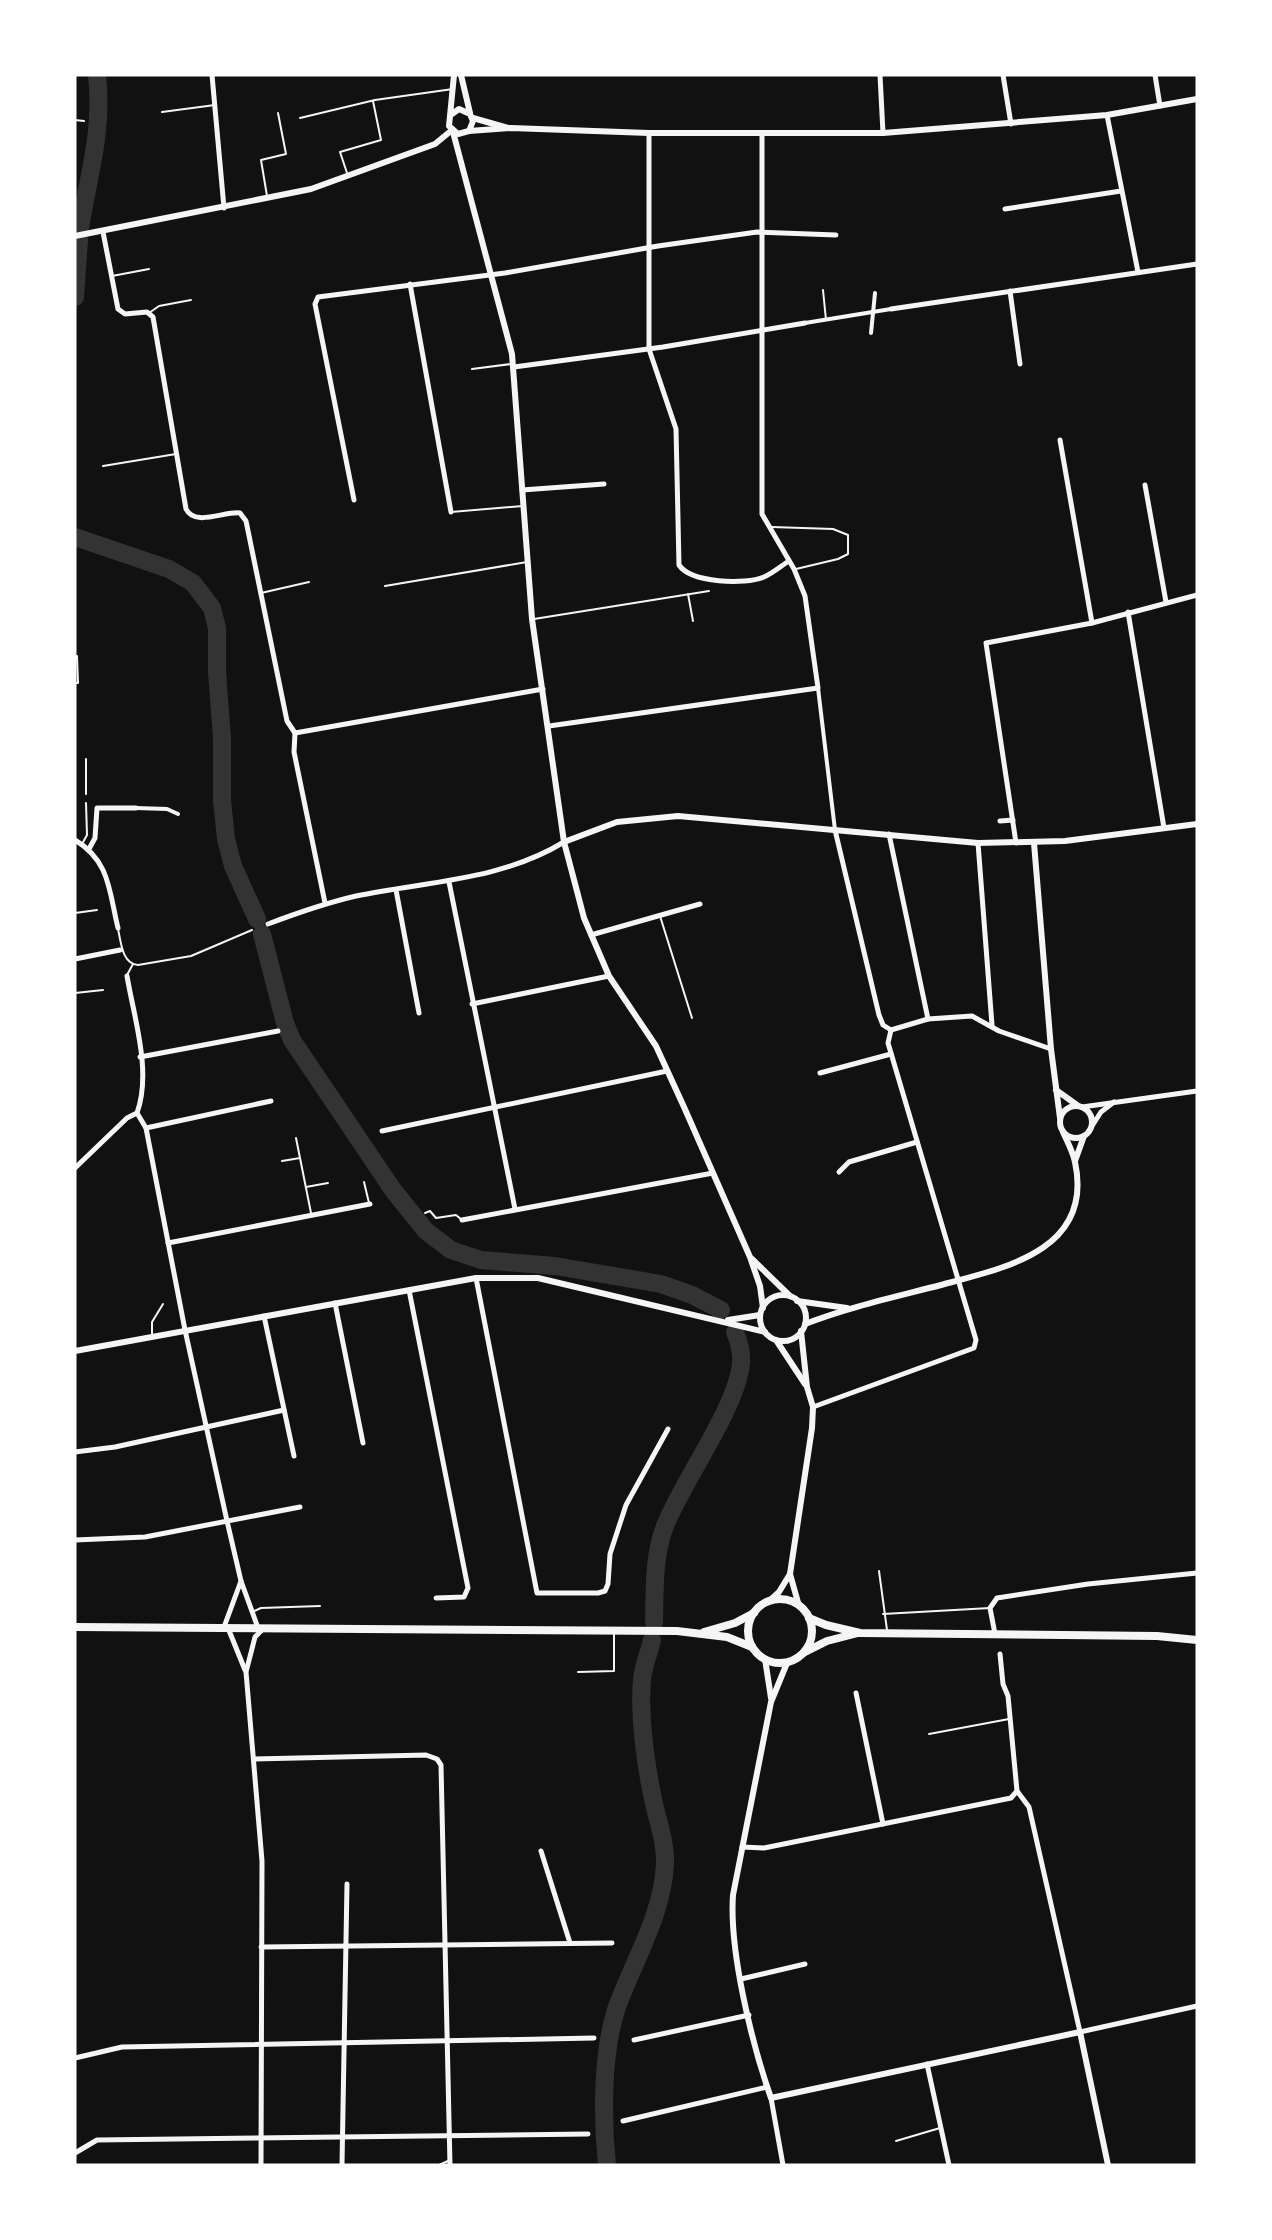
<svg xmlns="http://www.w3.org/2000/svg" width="1272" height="2240" viewBox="0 0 1272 2240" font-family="'Source Sans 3',sans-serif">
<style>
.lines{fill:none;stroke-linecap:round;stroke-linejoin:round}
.river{stroke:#333;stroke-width:18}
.service{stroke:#f5f5f5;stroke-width:2}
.pedestrian{stroke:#f5f5f5;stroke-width:4}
.minor{stroke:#f5f5f5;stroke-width:5}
.tertiary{stroke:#f5f5f5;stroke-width:6}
.primary{stroke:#f5f5f5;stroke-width:8}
</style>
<rect width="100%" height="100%" fill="#111"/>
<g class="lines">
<!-- river -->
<g class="river">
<path d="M80,228C89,172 103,133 97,75"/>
<polyline points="75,297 79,240"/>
<polyline points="75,537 169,569 193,583 212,608 217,628 217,672 222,738 222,800 226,839 233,866 257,919"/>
<polyline points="262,934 285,1023 292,1040 393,1190 426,1231 451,1250 481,1260 555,1266 661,1284 692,1295 721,1310"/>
<path d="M654,1622C655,1590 653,1557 665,1526C683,1480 737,1408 741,1363C742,1353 739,1342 735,1332"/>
<path d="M607,2165C602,2118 602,2051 617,2007C634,1960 662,1916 665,1865C666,1840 656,1817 652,1794C645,1760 639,1714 642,1680C643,1666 649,1654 652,1640"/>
</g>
<!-- service -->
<g class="service">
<polyline points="162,112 215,105"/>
<polyline points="300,118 375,100 453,89"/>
<polyline points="75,120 84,121"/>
<polyline points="347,173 340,152 381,140 373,101"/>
<polyline points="267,196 261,160 286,154 278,113"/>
<polyline points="112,276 149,269"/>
<polyline points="823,290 826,320"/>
<polyline points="149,313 159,306 191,300"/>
<polyline points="472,369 511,364"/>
<polyline points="103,466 176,454"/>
<polyline points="451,512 523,506"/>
<polyline points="772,527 833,529 848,535 848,554 838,559 796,569"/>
<polyline points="385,586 527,562"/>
<polyline points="261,593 309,582"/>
<polyline points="688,594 693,621"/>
<polyline points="534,619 709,591"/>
<polyline points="75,683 78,683 77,656"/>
<polyline points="86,794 86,759"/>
<polyline points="82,844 87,835 86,803"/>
<polyline points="75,913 97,910"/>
<polyline points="660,916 692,1018"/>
<path d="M118,929C121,942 122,964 138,965L191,956L252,930"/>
<polyline points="127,975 133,964"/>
<polyline points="75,993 103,990"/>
<polyline points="296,1138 311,1213"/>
<polyline points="282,1161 300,1158"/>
<polyline points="364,1182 369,1203"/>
<polyline points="306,1187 328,1183"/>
<polyline points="425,1213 430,1211 436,1218 456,1215 462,1220"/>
<polyline points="152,1337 152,1322 163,1304"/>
<polyline points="879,1571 887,1630"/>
<polyline points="252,1612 261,1608 320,1606"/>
<polyline points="883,1614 990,1608"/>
<polyline points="578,1672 614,1671 614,1634"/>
<polyline points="929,1734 1009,1719"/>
<polyline points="896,2141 940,2128"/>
<polyline points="439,2165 448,2161"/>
</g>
<!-- pedestrian -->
<g class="pedestrian">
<polyline points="805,323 891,309"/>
<polyline points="871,333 875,293"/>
<polyline points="818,688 835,830"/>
<polyline points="136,808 167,809 178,814"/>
</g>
<!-- minor -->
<g class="minor">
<polyline points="212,75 224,208"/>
<polyline points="880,75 883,133"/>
<polyline points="1003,75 1011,124"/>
<polyline points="1155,75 1160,106"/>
<polyline points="1107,115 1138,272"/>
<path d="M649,133V349L676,429L679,565C691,583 745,585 764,577C773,573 781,566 789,561"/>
<polyline points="1005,209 1121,191"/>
<path d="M103,232L118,309L125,314L147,312L153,317L186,509C195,527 224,511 240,513L246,521L287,721L295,733L294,752L325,903"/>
<polyline points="410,284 451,512"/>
<polyline points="1010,291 1020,364"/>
<polyline points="891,309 1197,264"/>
<polyline points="514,367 663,347 805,323"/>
<polyline points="1060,440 1092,623"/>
<polyline points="1145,485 1166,602"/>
<polyline points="522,490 604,484"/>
<polyline points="354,500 315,304 318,297 505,273 658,246 757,232 836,235"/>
<polyline points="1128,612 1164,828"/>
<polyline points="549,726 818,688 805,596 794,569 762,514 762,134"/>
<polyline points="295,733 543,689"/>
<polyline points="1000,821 1013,820"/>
<polyline points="835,830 879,1015 883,1025 891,1030"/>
<polyline points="889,834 928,1019"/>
<path d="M75,840C110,861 109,891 118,928"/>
<polyline points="978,843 992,1025"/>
<polyline points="1016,843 986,643 1092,623 1197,595"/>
<polyline points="89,849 95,838 97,808 136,808"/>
<polyline points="449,882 515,1209"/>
<polyline points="396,890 419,1013"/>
<path d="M268,924C297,913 326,903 356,896C427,881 500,881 564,842"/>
<polyline points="591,935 700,904"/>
<polyline points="75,959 120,950"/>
<polyline points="472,1004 609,976"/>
<polyline points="891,1030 928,1019 972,1016 999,1031 1051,1049"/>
<polyline points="140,1057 278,1031"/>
<polyline points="820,1073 891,1054"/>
<polyline points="1082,1107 1197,1091"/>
<polyline points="137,1113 146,1128 185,1330 227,1521 241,1581 258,1628"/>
<polyline points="1092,1126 1101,1112 1114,1102"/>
<polyline points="146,1128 271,1101"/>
<polyline points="382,1131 667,1071"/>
<path d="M75,1168L127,1118L137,1113C152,1071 134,1018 127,976"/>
<polyline points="839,1172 849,1162 917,1142"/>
<polyline points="462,1220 713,1173"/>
<polyline points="168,1243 370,1204"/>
<polyline points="476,1278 537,1593 598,1593 605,1591 608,1584 610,1554 626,1505 668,1429"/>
<polyline points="409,1290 468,1588 464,1597 436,1598"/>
<polyline points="335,1303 363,1443"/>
<polyline points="264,1316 294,1456"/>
<polyline points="813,1407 974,1348 976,1340 888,1043 891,1030"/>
<polyline points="75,1452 115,1447 284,1410"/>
<polyline points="75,1540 145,1537 300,1507"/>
<polyline points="224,1627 241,1581"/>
<polyline points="228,1628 245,1670"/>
<polyline points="995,1634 990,1608 997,1598 1088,1584 1197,1573"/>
<polyline points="1000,1654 1003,1684 1008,1696 1017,1791 1029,1807 1080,2032 1197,2006"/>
<polyline points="856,1693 883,1824"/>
<polyline points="254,1759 426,1755 437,1759 441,1765 450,2165"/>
<polyline points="742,1847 764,1848 1011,1798 1017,1791"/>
<polyline points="541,1851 570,1943"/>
<polyline points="261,1947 612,1943"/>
<polyline points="741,1979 805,1964"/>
<polyline points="634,2040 749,2015"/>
<polyline points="75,2058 122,2047 594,2038"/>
<polyline points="927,2064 949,2165"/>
<polyline points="771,2098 783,2165"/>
<polyline points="623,2121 767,2087"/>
<polyline points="75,2153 97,2140 588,2134"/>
<polyline points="261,2165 262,1861 246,1672 255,1637 264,1628"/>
<polyline points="342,2165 347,1884"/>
</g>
<!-- tertiary -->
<g class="tertiary">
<polyline points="461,75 470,113"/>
<polyline points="452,114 459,109 470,114 473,121 469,131 458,134 449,126 454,75"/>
<polyline points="473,118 508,128"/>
<polyline points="469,131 511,128 649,133 883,133 1107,115 1197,99"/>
<polyline points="453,132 512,354 532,619 564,842 578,895 584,918 609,976 656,1046 684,1107 750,1257 760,1286 763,1308"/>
<polyline points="75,236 311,189 435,144 452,130"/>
<polyline points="564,842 617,822 678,816 978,843 1065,841 1197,824"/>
<polyline points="1034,843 1051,1049 1060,1118"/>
<polyline points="1056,1090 1077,1105"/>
<circle cx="1076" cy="1122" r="16"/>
<polyline points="1075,1161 1084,1136"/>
<polyline points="752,1259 790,1296"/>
<circle cx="783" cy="1318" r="23"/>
<polyline points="797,1301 847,1308"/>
<polyline points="728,1320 760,1315"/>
<path d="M805,1324C849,1307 895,1297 941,1285C1005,1268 1094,1250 1075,1162C1073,1152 1067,1141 1063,1132"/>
<polyline points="776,1340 805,1384"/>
<polyline points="75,1351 476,1278 538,1278 765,1332"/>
<polyline points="790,1574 799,1606"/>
<polyline points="768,1602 779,1592 790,1574 812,1428 813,1407 807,1387 801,1331"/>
<polyline points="765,1659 771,1698"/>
<path d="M787,1663L771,1702L733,1895C729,1951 752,2044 771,2098L1080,2032L1108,2165"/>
</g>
<!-- primary -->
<g class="primary">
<circle cx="780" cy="1631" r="32"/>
<polyline points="809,1618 826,1625 860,1633 1157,1636 1197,1640"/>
<polyline points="75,1627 677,1631 727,1637 752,1647"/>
<polyline points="704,1632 735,1623 754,1613"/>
<polyline points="805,1652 827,1641 858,1633"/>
</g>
</g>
<!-- border -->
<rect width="1272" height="2240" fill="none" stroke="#ffffff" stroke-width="153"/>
</svg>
